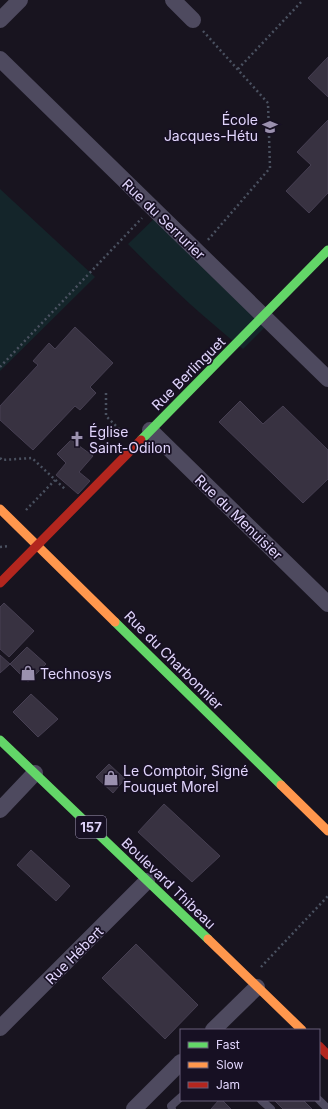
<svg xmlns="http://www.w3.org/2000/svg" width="328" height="1109" viewBox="0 0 328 1109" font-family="Inter,sans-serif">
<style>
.green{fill:#14252a}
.building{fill:#383241;stroke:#463f52}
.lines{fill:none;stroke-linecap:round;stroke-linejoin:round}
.path{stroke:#4a5160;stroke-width:2.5;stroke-dasharray:2 3;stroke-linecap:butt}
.lane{stroke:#4e4a5f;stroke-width:8}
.street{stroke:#4e4a5f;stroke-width:16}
.fast{stroke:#63d668;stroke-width:9}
.slow{stroke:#ff974d;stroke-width:9}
.jam{stroke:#b3261e;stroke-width:9}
.labels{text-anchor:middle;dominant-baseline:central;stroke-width:3.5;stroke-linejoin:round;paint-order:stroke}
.shield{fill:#171023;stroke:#a49abb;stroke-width:1}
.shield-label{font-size:13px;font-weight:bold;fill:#e1d5fc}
.poi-label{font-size:14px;fill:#e1d5fc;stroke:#171023;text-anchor:start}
.street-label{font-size:14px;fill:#e1d5fc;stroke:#171023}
</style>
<rect width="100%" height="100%" fill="#18141f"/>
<!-- green -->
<g class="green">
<polygon points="0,189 95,277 0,371"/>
<path d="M158,215L267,325L243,349C203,317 164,281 128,244Z"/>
</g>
<!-- building -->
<g class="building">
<polygon points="328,57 328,97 308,78"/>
<polygon points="328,120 328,193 309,213 286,191 311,165 297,152"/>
<polygon points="75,327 113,363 90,387 96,393 80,410 75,406 33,450 0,420 0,406 38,365 33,361 49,343 55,349"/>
<polygon points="240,401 263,424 283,406 328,450 328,479 303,503 219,422"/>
<polygon points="71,440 93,456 79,472 90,481 78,494 56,475 66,463 57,454"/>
<polygon points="4,603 34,631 9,657 0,649 0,607"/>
<polygon points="27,647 46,664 28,682 10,664"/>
<polygon points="0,655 10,664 0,673"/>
<polygon points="31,694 58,719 38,737 13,712"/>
<polygon points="109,764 125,779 113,793 96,777"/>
<polygon points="164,804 220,856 192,882 138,832"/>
<polygon points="31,850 70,886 56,901 17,865"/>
<polygon points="136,944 198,1005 165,1039 102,978"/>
<polygon points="219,1100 222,1100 231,1109 211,1109"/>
<polygon points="274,1100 303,1100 312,1109 283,1109"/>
</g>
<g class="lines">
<!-- path -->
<g class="path">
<polyline points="203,31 268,103 270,168 207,241"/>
<polyline points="238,69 303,0"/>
<polyline points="0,367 142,218"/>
<polyline points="106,393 106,416 123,433"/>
<polyline points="0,458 2,460 32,458 66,490"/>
<polyline points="26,510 55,480"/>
<polyline points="0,547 9,546"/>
<polyline points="261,967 328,896"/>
</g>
<!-- lane -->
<g class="lane">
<polyline points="261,1100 271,1109"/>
<polyline points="319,1100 328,1109"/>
<polyline points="172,1109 171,1106 181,1097"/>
</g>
<!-- street -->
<g class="street">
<polyline points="173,0 193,20"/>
<polyline points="0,20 20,0"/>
<polyline points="0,59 328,379"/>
<polyline points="150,430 328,604"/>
<polyline points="0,810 35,773"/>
<polyline points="0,1028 147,881"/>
<polyline points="213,1030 257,987"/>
<polyline points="134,1109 181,1062"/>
</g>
<!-- fast -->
<g class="fast">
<polyline points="141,440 328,250"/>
<polyline points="115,622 281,785"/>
<polyline points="0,740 208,939"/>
</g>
<!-- slow -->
<g class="slow">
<polyline points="0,509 115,622"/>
<polyline points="281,785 328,831"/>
<polyline points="208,939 302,1030"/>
</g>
<!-- jam -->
<g class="jam">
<polyline points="0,583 141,440"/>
<polyline points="319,1046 328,1055"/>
</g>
</g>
<!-- icons -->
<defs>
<g id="school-bare" transform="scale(1.2)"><path d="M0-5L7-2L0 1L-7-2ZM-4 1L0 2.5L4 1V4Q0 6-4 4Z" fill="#9b91af" stroke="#171023" stroke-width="2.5" paint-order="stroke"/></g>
<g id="church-bare" transform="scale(1.2)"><path d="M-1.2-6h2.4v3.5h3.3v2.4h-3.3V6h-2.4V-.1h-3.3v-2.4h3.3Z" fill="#9b91af" stroke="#171023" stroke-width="2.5" paint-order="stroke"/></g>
<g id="shop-bare" transform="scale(1.2)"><path d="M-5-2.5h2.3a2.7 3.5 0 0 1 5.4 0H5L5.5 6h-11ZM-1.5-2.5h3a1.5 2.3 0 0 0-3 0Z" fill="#9b91af" stroke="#171023" stroke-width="2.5" paint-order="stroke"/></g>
</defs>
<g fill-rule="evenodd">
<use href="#school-bare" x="270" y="127"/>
<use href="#church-bare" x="77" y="439"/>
<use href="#shop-bare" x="28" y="673"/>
<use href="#shop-bare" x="111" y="778"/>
</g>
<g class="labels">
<!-- shield labels -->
<rect class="shield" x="76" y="816" width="30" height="22" rx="3"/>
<g class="shield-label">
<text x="91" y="827">157</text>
</g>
<!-- poi labels -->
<g class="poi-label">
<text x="258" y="119" text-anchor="end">École<tspan x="258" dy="16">Jacques-Hétu</tspan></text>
<text x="89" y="431">Église<tspan x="89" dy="16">Saint-Odilon</tspan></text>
<text x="40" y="673">Technosys</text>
<text x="123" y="770">Le Comptoir, Signé<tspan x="123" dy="16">Fouquet Morel</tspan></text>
</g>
<!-- street labels -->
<g class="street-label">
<text transform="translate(164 219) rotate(44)">Rue du Serrurier</text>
<text transform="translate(188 373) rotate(-45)">Rue Berlinguet</text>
<text transform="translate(239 517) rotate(44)">Rue du Menuisier</text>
<text transform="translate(174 660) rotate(45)">Rue du Charbonnier</text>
<text transform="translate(169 883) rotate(44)">Boulevard Thibeau</text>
<text transform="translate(74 955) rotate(-45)">Rue Hébert</text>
</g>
</g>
<!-- legend -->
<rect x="180" y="1029" width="140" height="72" fill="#171023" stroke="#685f7a"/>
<rect x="188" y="1042" width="20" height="6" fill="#63d668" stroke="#685f7a"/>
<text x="216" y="1049" font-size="12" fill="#e1d5fc">Fast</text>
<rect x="188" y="1062" width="20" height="6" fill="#ff974d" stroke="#685f7a"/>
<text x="216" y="1069" font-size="12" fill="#e1d5fc">Slow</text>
<rect x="188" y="1082" width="20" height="6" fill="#b3261e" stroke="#685f7a"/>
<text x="216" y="1089" font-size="12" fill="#e1d5fc">Jam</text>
</svg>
